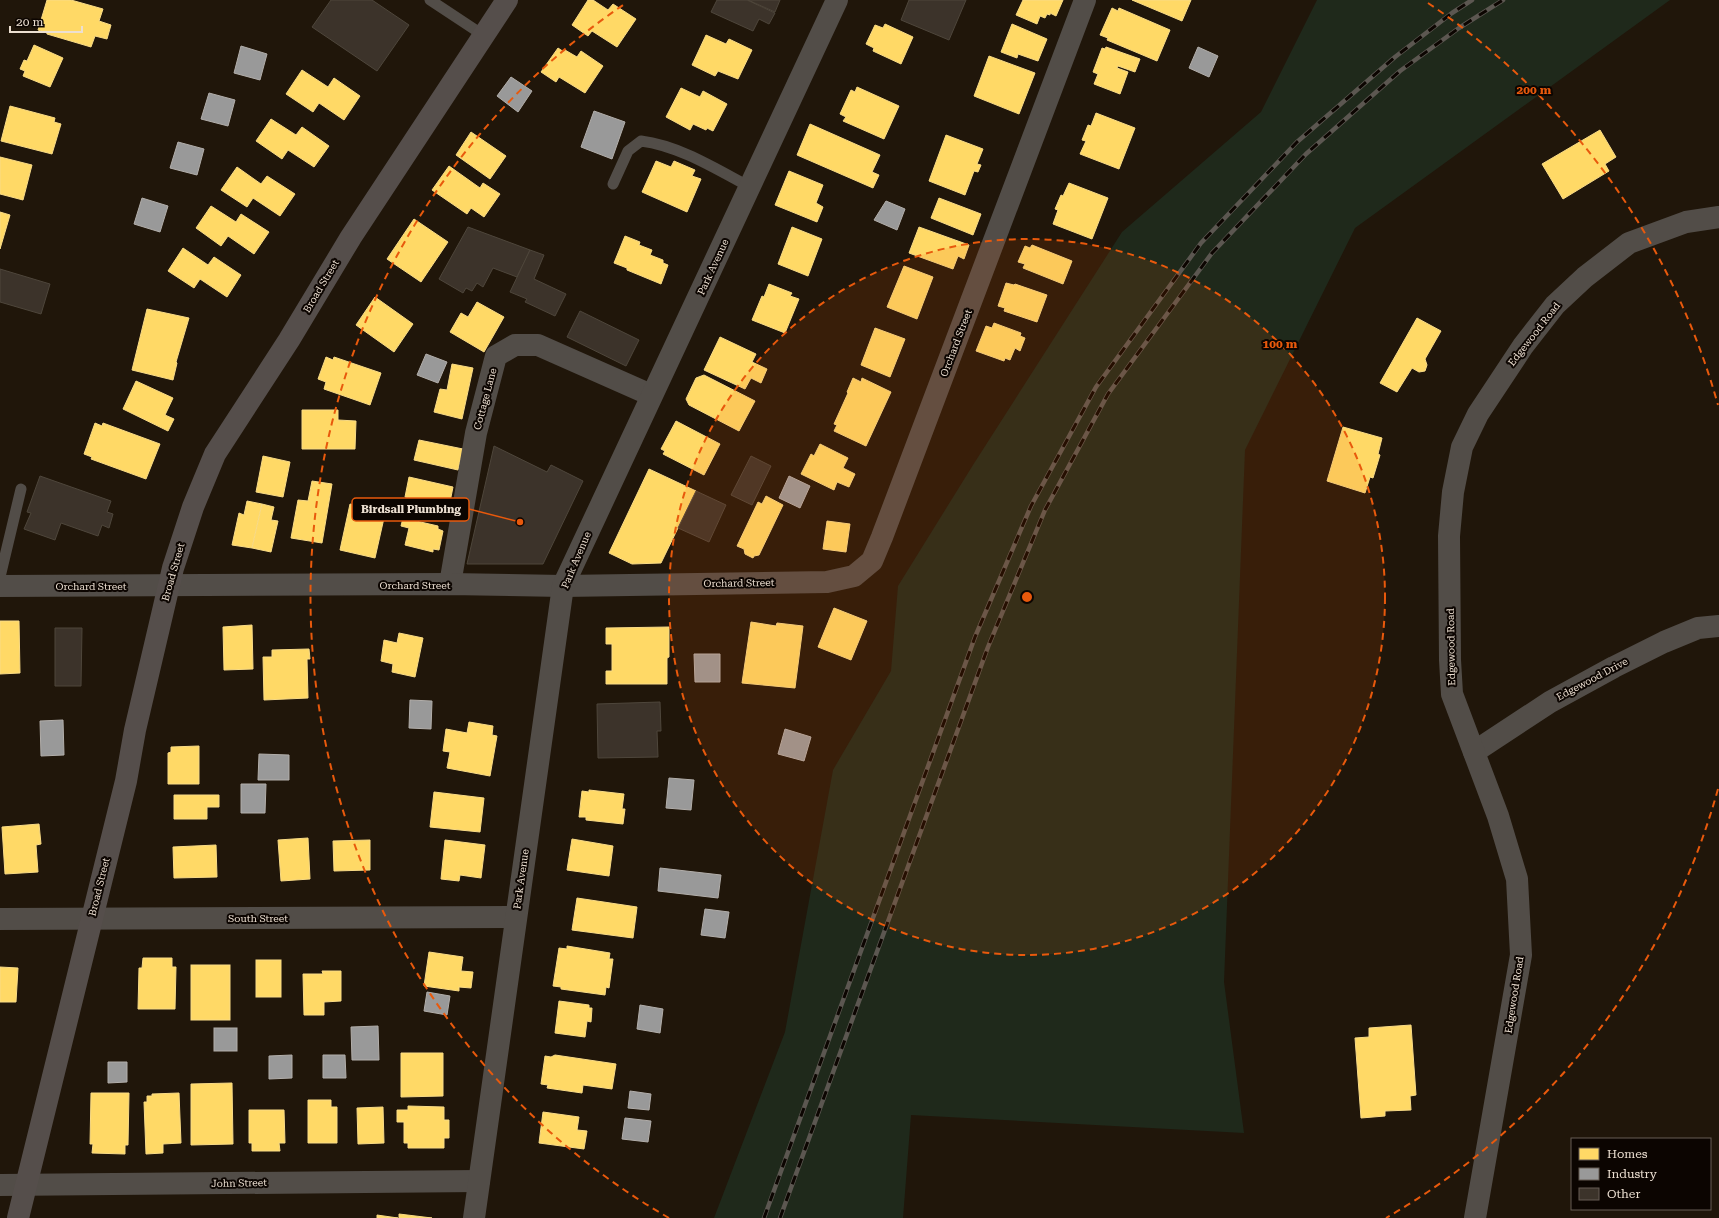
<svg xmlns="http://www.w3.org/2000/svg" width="1719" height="1218" viewBox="0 0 1719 1218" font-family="'Roboto Serif',serif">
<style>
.green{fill:#1f291b}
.homes{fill:#ffd966;stroke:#f9db86}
.industry{fill:#999;stroke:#b2aeaa}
.building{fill:#3c332a;stroke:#4e463b}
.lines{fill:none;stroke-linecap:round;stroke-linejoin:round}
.service{stroke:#524d48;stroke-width:11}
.minor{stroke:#524d48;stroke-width:22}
.secondary{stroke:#554e4b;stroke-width:22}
.rail-casing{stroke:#5c5751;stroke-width:4.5}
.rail{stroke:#0c0501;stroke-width:3;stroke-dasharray:9;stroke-linecap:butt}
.ring{fill:none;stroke:#e8590c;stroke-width:2;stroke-dasharray:7 5}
.labels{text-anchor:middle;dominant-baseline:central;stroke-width:4;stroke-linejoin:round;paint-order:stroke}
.street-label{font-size:10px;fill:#ecdfd1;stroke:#0c0501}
.centre{fill:#e8590c;stroke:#0c0501;stroke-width:2}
.ring-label{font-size:12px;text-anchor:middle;font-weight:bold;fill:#e8590c;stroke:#0c0501;stroke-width:4;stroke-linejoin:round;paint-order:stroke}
.leader{fill:none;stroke:#e8590c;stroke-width:1.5}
.callout-dot{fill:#e8590c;stroke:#0c0501;stroke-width:1.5}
.callout{fill:#0c0501;stroke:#e8590c;stroke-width:1.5}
.callout-label{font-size:11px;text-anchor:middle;font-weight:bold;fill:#ecdfd1}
</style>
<rect width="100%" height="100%" fill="#20160a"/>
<!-- green -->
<polygon class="green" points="1317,0 1670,0 1355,228 1245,450 1224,982 1244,1133 911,1115 903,1218 714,1218 785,1032 833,770 891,671 898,586 973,465 1122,232 1261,112"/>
<!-- homes -->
<g class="homes">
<polygon points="47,0 71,0 103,9 99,21 111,25 107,39 95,36 91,47 47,34 47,33 38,30"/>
<polygon points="588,0 593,0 608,10 613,4 636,19 617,47 592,31 588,36 572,25"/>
<polygon points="1023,0 1063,0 1056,16 1050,13 1050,15 1047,14 1045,18 1040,16 1037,24 1016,15"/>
<polygon points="1132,0 1191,0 1182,21"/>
<polygon points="1112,8 1118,11 1119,8 1170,30 1157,61 1107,40 1108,38 1100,35"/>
<polygon points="885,24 913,37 901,64 873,51 874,48 866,44 875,25 883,28"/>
<polygon points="1012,24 1047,39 1038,61 1018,54 1017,58 1001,52"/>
<polygon points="706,35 726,44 729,39 752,50 738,79 718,71 715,76 692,65"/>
<polygon points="34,45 63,58 50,87 23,76 25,71 20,69 24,60 27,61"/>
<polygon points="1106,47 1140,59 1135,72 1118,66 1117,68 1128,72 1120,94 1094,84 1098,74 1093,72 1102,48 1105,49"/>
<polygon points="558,48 564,52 565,50 577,57 581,51 603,66 585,93 559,77 556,82 541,72"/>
<polygon points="989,56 1035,73 1019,114 974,96"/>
<polygon points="302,70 328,87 334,78 360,96 344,120 319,103 313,112 286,94"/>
<polygon points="857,87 899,106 884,139 843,121 846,117 840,114 851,90 855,92"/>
<polygon points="681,88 700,97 703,91 727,104 713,131 707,128 706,130 693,124 690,130 666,117"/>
<polygon points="10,106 55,118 54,122 61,124 52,154 1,141"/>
<polygon points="1096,113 1135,128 1119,169 1080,154 1086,141 1082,140 1088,125 1091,126"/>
<polygon points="271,119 296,135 302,127 329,146 314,167 288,150 282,159 256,141"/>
<polygon points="810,124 880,155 872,172 879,175 873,188 797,155"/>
<polygon points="1600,130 1616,157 1605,164 1609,171 1563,199 1542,164"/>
<polygon points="471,132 506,156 490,179 456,155"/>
<polygon points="946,135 983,149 977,164 981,165 978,172 974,171 965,195 929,181"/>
<polygon points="0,157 32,165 23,200 0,194"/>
<polygon points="656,161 671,167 674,161 695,170 692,176 701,179 687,212 642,192"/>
<polygon points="449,166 480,188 483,183 500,194 484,217 471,208 467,214 432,190"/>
<polygon points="237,167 261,184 267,176 295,194 280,216 253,198 247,207 221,190"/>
<polygon points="789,171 823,185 816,203 823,207 817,222 775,205"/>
<polygon points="1069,183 1108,198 1092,239 1053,224 1058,210 1055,209 1061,195 1063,196"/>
<polygon points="939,198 981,214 973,235 931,218"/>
<polygon points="211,206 236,222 241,214 269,232 254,254 228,236 221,246 196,228"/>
<polygon points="0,212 10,215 0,249"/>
<polygon points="414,219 448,242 421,282 387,259"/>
<polygon points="792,227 822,239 808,276 778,264"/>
<polygon points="919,227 969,245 964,259 958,256 953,269 909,253"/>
<polygon points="625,236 640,242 639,245 652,250 650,255 663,260 663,263 668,265 661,284 627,270 627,268 614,263"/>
<polygon points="1032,245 1072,261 1063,284 1023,268 1025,264 1018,262 1025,246 1030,248"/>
<polygon points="183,248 208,265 214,257 241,275 227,297 200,279 194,288 168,271"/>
<polygon points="904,266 933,277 917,319 887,307"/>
<polygon points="1006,283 1014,285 1015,284 1047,295 1037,322 1004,311 1005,308 998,306"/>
<polygon points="769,284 792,293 790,296 799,299 785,333 752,320 762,296 764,297"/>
<polygon points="375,297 413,324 394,352 356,325"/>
<polygon points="477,302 504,317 484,352 450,332 461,313 468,317"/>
<polygon points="147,309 189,318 176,362 177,363 173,380 132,370"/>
<polygon points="1417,318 1441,331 1425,359 1427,365 1425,371 1419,372 1412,368 1397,392 1380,383"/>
<polygon points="994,323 1021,333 1020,336 1025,338 1020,351 1015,348 1010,360 1005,358 1004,361 976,351 986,326 992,328"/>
<polygon points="875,328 905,339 890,377 861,365"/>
<polygon points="720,337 756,354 752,362 767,369 761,383 751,378 745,389 704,370"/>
<polygon points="326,357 333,360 334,357 381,373 370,405 324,389 326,382 318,379"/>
<polygon points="452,364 473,368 462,419 434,412 440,389 447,390"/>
<polygon points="704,375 755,401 739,431 689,405 686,399 696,378"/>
<polygon points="853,378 861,382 862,378 891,392 866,446 834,431 837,425 834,424 848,393 847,392"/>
<polygon points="136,381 173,398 165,415 174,419 168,431 123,409"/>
<polygon points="302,410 338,410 338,420 356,421 355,449 302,449"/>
<polygon points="676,421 720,444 704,475 663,454 665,451 661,449"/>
<polygon points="95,423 102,426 103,423 160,444 146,479 91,459 92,457 84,454"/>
<polygon points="1343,427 1382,438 1378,454 1380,455 1373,478 1370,477 1365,493 1327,481"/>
<polygon points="419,440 463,449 458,470 414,460"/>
<polygon points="820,444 848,458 843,468 855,474 849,487 837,482 834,490 801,474 811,454 814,456"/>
<polygon points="263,456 290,462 283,497 256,492"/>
<polygon points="649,469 696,491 661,563 632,564 609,553"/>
<polygon points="409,477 453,487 449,507 405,497"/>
<polygon points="312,481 332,484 322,543 291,538 298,500 308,501"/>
<polygon points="766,496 783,505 759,555 754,556 753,558 745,554 744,549 737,546 758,502 762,504"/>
<polygon points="247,501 262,504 252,548 232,545 239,513 244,515"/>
<polygon points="262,504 274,507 271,520 278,521 271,552 252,548"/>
<polygon points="350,504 374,509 372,516 384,518 375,558 340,550"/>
<polygon points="403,518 438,526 438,529 443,531 439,550 433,549 433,552 405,545 409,528 401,526"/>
<polygon points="827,521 850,524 846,552 823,549"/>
<polygon points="834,608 867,621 851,660 818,647"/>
<polygon points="0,621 19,621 20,673 0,674"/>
<polygon points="751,622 776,626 777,623 803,626 795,688 742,683"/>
<polygon points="252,625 253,669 224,670 223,627"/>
<polygon points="669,627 669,657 667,658 667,684 606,684 606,671 612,671 612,644 606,644 606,628"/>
<polygon points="399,633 423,638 415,677 392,672 393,664 381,661 384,640 397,643"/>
<polygon points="309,649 310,659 307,659 308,698 264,700 263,657 272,657 272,650"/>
<polygon points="469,722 493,726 492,735 497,736 490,776 447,768 450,752 443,751 446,729 467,733"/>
<polygon points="199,746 199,784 168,784 168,753 171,752 171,747"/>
<polygon points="589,790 624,794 622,809 625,809 623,824 586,820 586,817 579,817 582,791 589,792"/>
<polygon points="434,792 484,798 480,832 430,827"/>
<polygon points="174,795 219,795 219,807 207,807 207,819 174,819"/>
<polygon points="39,824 41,844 36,845 38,872 5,874 2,827"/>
<polygon points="308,838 310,879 281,881 278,840"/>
<polygon points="572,839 613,846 609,876 567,870"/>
<polygon points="370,840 370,870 334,871 333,841"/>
<polygon points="445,840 485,845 481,878 460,875 459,881 441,879"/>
<polygon points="216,845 217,877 174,878 173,847"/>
<polygon points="577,898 637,907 633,938 572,930"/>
<polygon points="567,946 610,953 609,959 613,959 609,988 606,987 605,995 561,989 561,987 553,986 559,948 567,949"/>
<polygon points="429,952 463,957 461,971 473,972 471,988 459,987 459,991 424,986"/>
<polygon points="143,958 172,958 172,967 176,967 175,1009 138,1009 139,968 142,968"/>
<rect x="256" y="960" width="25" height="37"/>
<rect x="191" y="965" width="39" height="55"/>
<polygon points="0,967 18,968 16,1002 0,1002"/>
<polygon points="322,971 341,971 341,1001 324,1002 324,1015 304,1015 303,974 323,974"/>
<polygon points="559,1001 589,1005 589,1008 592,1008 591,1022 587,1021 585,1037 555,1033"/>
<polygon points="1411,1025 1416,1095 1410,1096 1411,1110 1385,1111 1385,1116 1361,1118 1355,1038 1369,1037 1369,1028"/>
<polygon points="401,1053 443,1053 443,1096 401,1097"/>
<polygon points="555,1055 616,1064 612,1089 583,1085 582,1093 547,1088 548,1085 541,1084 545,1056 551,1057"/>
<polygon points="232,1083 233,1144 191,1145 191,1084"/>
<polygon points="91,1093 129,1093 128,1145 125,1145 125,1154 92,1153 93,1144 90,1144"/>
<polygon points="179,1093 181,1143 163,1144 163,1153 146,1154 144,1102 147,1102 147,1096 152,1096 152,1094"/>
<polygon points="308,1100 331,1100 331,1107 337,1107 337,1143 308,1143"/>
<polygon points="408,1106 444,1107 444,1120 449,1120 449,1138 444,1138 444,1148 408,1148 408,1143 404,1143 404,1122 397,1122 397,1110 408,1110"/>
<polygon points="383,1107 384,1143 358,1144 357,1108"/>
<polygon points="249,1110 284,1110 285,1143 279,1143 280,1151 252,1151 252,1143 249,1143"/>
<polygon points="543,1112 579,1117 577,1130 587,1131 584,1149 539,1143"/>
<polygon points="399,1214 432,1218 399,1218"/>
<polygon points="377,1215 398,1218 377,1218"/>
</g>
<!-- industry -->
<g class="industry">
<polygon points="241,46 267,54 260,80 234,73"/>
<polygon points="1198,47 1218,56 1209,77 1189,68"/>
<polygon points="511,77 532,91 518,112 497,96"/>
<polygon points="209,93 235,100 228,126 201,119"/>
<polygon points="594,111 625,122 612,159 581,147"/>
<polygon points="178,142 204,149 197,175 170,168"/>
<polygon points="142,198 168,206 160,232 134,224"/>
<polygon points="886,201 905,209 897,230 874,220"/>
<polygon points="426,354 447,362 438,383 417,375"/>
<polygon points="789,476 810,486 800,508 779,498"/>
<polygon points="694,654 720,654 720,682 695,682"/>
<polygon points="410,700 432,701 431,729 409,728"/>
<polygon points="63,720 64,755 41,756 40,721"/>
<polygon points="785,729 811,737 804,761 778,754"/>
<polygon points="259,754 289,755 289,780 258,780"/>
<polygon points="669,778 694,780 691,810 666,808"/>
<polygon points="241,784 266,784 265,813 241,813"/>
<polygon points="660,868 721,875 718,898 658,891"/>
<polygon points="705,909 729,912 725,938 701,935"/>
<polygon points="427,992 450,996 447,1015 424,1011"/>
<polygon points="640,1005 663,1009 660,1033 637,1029"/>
<polygon points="378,1026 379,1060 352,1060 351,1027"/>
<rect x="214" y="1028" width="23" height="23"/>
<polygon points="292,1055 292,1078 269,1079 269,1056"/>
<polygon points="323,1055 345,1055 346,1078 323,1078"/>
<polygon points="108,1062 127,1062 127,1082 108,1083"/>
<polygon points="630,1091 651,1094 649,1110 628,1108"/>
<polygon points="625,1118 651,1121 648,1142 622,1139"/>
</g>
<!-- building -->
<g class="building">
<polygon points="331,0 372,0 409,25 377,71 312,27"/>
<polygon points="717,0 747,0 775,13 769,24 759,19 753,31 711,12"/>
<polygon points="748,0 780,0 775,12"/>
<polygon points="909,0 966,0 949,40 901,20"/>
<polygon points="468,227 530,250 517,277 493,268 483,287 477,283 472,291 466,288 463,293 439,279"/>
<polygon points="530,250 544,255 534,279 566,294 555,316 525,302 527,299 510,292"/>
<polygon points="0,269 50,284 41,314 0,302"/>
<polygon points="580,311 639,340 626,366 567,337"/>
<polygon points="494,446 547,472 551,465 583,481 543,564 467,564"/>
<polygon points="751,456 771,466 752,505 731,495"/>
<polygon points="40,476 111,501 107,512 113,514 109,528 102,525 98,536 61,523 55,540 24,529 31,513 27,512"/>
<polygon points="696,491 726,505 709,542 678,528"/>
<polygon points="55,628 82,628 81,686 55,686"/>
<polygon points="660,702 661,731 657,731 658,757 598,758 597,704"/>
</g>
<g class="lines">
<!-- service -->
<g class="service">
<polyline points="430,0 483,35"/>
<path d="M613,184L628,151L641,141C680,146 716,169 750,187"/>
<polyline points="0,577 21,489"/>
</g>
<!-- minor -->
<g class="minor">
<polyline points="450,584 476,433 496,356 515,345 538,345 651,395"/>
<polyline points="0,586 450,584 563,586 827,582 854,576 872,561 882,537 1085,0"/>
<polyline points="1474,752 1550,702 1614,667 1664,642 1698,628 1719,626"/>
<polyline points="0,919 515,917"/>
<polyline points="0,1185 479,1181"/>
<polyline points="474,1218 563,586 837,0"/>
<polyline points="1475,1218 1521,955 1517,879 1498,816 1452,694 1450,660 1449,536 1453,492 1462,447 1478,414 1523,346 1555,305 1585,277 1629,243 1686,222 1719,217"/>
</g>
<!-- secondary -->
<polyline class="secondary" points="18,1218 126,781 135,730 173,568 193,507 215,454 289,340 351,237 507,0"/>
<!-- rail casing -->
<g class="rail-casing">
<g id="rail">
<polyline points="764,1218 975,637 1031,506 1096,387 1201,243 1297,142 1395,57 1452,13 1472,0"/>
<polyline points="780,1218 988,647 1045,510 1108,394 1212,253 1306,154 1400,71 1459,28 1503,0"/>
</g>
</g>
<!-- rail -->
<use href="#rail" class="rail"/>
</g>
<!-- distance rings -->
<circle cx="1027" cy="597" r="358" fill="#e8590c" fill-opacity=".12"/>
<g class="ring">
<circle cx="1027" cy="597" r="358"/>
<path d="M1718 789A717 717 0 0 1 1386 1218M669 1218A717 717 0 0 1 626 3M1428 3A717 717 0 0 1 1718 405"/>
</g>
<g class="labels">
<!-- street labels -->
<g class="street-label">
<text transform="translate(713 267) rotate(-65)">Park Avenue</text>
<text transform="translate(321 286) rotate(-59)">Broad Street</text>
<text transform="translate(1534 334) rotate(-52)">Edgewood Road</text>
<text transform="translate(956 343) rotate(-69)">Orchard Street</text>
<text transform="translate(485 399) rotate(-75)">Cottage Lane</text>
<text transform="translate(576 560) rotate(-67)">Park Avenue</text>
<text transform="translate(173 572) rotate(-74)">Broad Street</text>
<text transform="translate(739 583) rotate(-1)">Orchard Street</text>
<text x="415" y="585">Orchard Street</text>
<text x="91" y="586">Orchard Street</text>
<text transform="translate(1451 647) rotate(-91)">Edgewood Road</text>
<text transform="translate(1592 679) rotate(-28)">Edgewood Drive</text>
<text transform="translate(521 879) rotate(-82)">Park Avenue</text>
<text transform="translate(99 887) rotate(-76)">Broad Street</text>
<text x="258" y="918">South Street</text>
<text transform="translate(1514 995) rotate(-81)">Edgewood Road</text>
<text transform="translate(239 1183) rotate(-1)">John Street</text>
</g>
</g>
<circle cx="1027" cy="597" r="6" class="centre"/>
<g class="ring-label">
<text x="1534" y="94">200 m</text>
<text x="1280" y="348">100 m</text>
</g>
<!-- callouts -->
<path class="leader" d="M520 522L469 509"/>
<circle class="callout-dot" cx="520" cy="522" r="4"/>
<rect class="callout" x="352" y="498" width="117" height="23" rx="4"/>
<g class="callout-label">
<text x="411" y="513">Birdsall Plumbing</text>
</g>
<!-- legend -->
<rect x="1571" y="1138" width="140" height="72" fill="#0c0501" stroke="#665c54"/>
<rect x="1579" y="1148" width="20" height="12" fill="#ffd966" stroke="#665c54"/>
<text x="1607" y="1158" font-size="12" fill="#ecdfd1">Homes</text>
<rect x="1579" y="1168" width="20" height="12" fill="#999999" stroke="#665c54"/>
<text x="1607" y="1178" font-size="12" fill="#ecdfd1">Industry</text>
<rect x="1579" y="1188" width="20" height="12" fill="#3c332a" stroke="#665c54"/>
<text x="1607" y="1198" font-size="12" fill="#ecdfd1">Other</text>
<!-- scale -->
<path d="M10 26v6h72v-6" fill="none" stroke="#ecdfd1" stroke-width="2"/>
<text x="16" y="26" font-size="12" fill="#ecdfd1" stroke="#0c0501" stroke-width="3" paint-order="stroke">20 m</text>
</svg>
